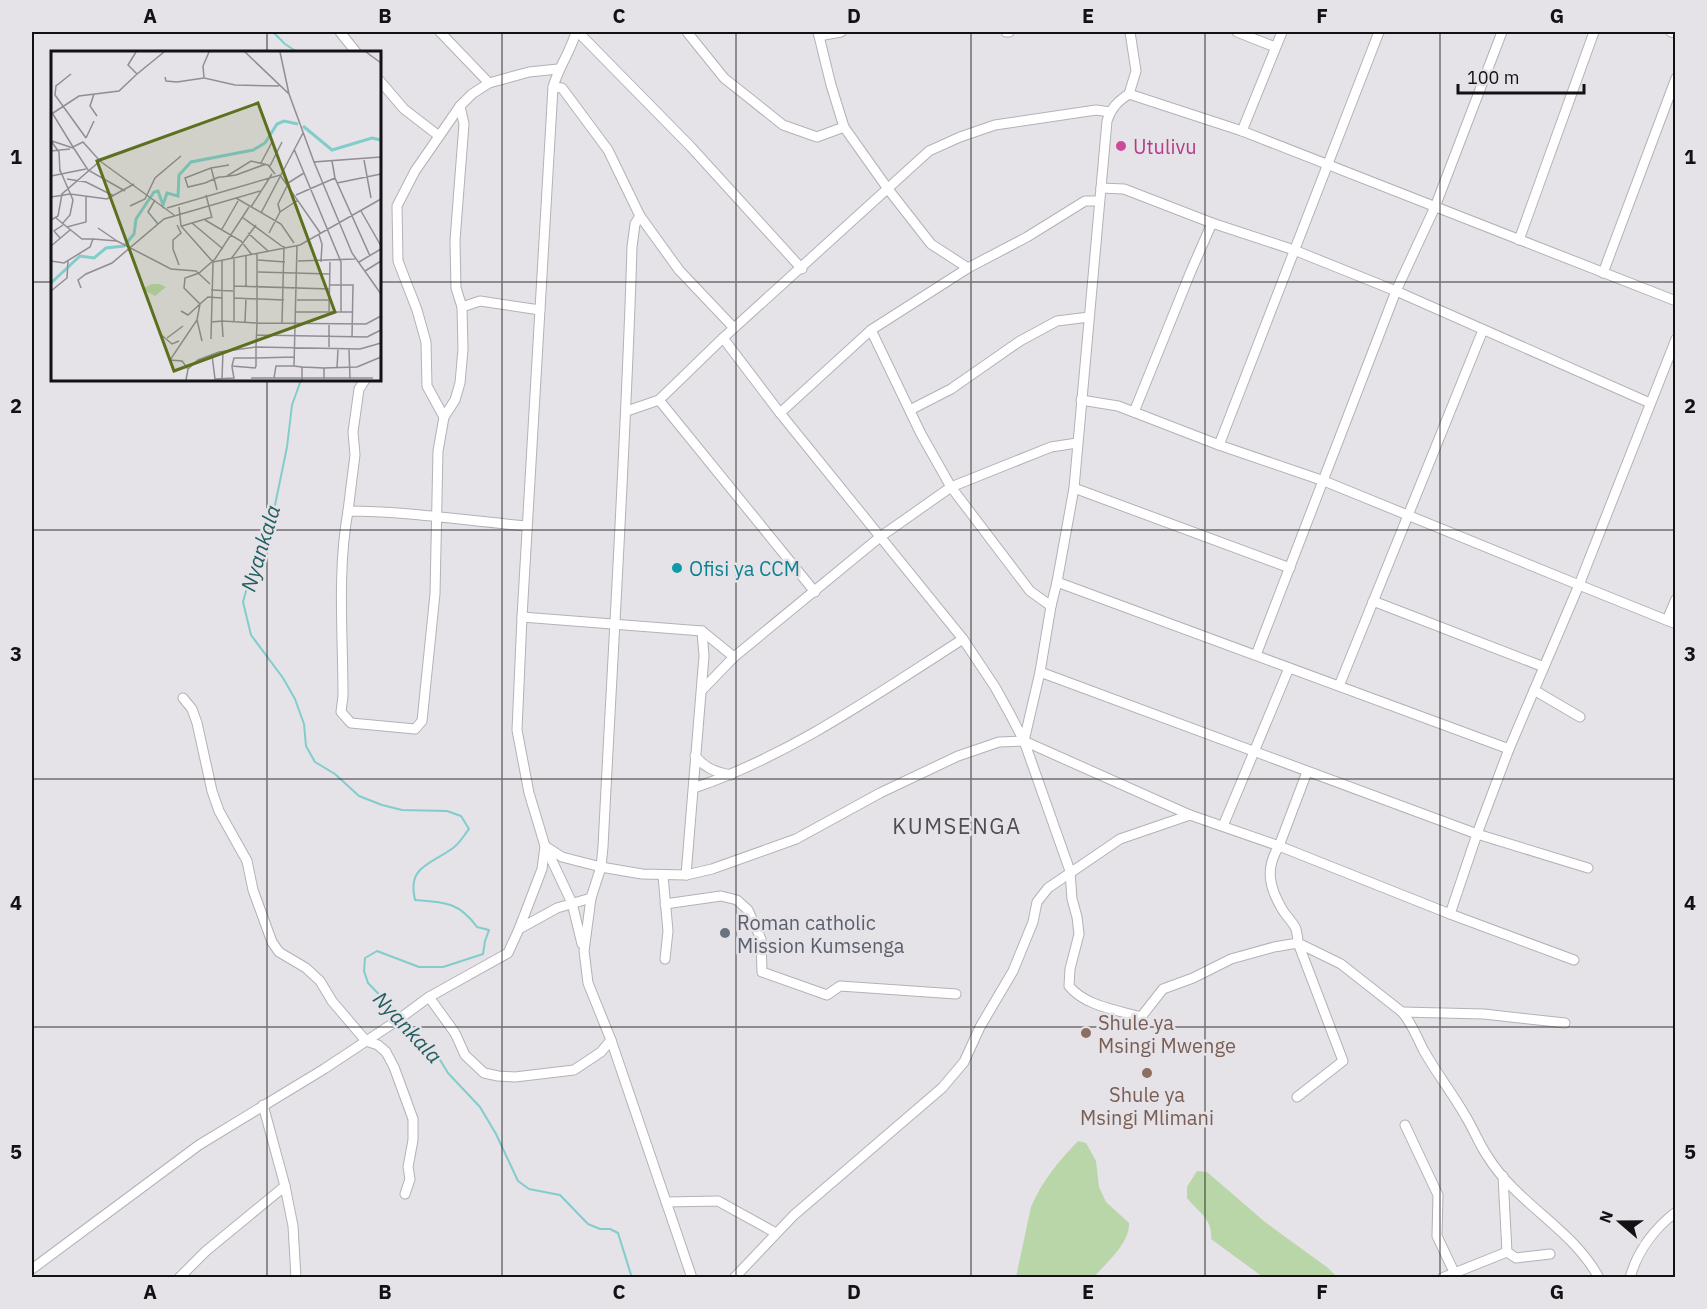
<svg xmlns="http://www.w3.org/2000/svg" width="1707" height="1309" viewBox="0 0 1707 1309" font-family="'IBM Plex Sans',sans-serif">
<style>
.green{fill:#b9d6a8}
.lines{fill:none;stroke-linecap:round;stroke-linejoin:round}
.stream{stroke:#82cdcc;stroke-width:2}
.minor-casing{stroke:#b4b1b7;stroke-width:11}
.minor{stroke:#fff;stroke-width:9}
.grid{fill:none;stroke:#121113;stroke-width:1.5;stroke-opacity:0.55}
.hotel-dot{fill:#d1479c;stroke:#e5e2e8;stroke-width:2}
.culture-dot{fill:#0f9aa8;stroke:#e5e2e8;stroke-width:2}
.worship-dot{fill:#6b7280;stroke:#e5e2e8;stroke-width:2}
.education-dot{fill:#8d6e63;stroke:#e5e2e8;stroke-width:2}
.labels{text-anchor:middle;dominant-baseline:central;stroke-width:5;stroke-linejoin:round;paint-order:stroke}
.hotel-label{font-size:20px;fill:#b23c85;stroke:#e5e2e8;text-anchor:start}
.culture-label{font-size:20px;fill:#0d838f;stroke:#e5e2e8;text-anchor:start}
.worship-label{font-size:20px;fill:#5b616d;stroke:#e5e2e8;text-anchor:start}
.education-label{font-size:20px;fill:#785e54;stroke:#e5e2e8;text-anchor:start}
.water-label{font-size:21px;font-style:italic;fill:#215f60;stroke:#e5e2e8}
.quarter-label{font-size:22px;letter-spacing:1.5px;fill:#4f4d52;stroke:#e5e2e8}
.inset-river{fill:none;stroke:#82cdcc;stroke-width:3}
.inset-road{fill:none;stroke:#918e93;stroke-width:1.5}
.view{fill:#5d701e;fill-opacity:0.15;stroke:#5d701e;stroke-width:3}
.inset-edge{fill:none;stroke:#121113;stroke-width:3}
.neatline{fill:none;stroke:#121113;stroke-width:2}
.grid-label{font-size:20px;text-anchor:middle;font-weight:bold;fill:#121113}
</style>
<rect width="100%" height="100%" fill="#e5e2e8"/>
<!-- green -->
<g class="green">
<path d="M1078,1141L1086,1143L1096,1161L1099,1187L1106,1202L1129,1223C1130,1243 1106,1263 1094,1277H1016L1031,1207C1042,1181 1059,1161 1078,1141Z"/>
<path d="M1197,1171L1207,1172L1265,1222L1328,1268L1337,1277H1263L1211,1239C1213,1219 1199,1213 1187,1198V1187Z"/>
</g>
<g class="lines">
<!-- stream -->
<g class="stream">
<polyline points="273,32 285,44 297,52"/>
<path d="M301,380L292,405L287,447L274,510L251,573L243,602L251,635L283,678L295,699L304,724L306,746L315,762L335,774L359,796L382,805L402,810L447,811L461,816L469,829C464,835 460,843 453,848C430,865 407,866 415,900C444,902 459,902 477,927L489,930L485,941L483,954L443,967H419L377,951L365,958L364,971L368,983L399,1015"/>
<polyline points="403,1019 437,1055 448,1073 480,1107 496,1134 518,1181 529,1189 560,1195 588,1224 600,1229 610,1229 618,1233 632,1278"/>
</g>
<!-- minor casing -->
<g class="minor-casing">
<g id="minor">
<polyline points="340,32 356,52"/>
<polyline points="440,32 489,83"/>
<polyline points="578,32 691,147 802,269"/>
<polyline points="687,32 724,78 783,125 817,137 844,127"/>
<polyline points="818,32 831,85 844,127 888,189 931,244 968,268"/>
<polyline points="1006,32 1009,32"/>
<polyline points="1237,32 1275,47"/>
<polyline points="1671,32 1676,33"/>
<polyline points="819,36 841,32"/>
<polyline points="380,81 404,109 439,136"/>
<polyline points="553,87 562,88 608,150 640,216 679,270 734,328"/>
<polyline points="1129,94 1242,131 1676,301"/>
<path d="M460,106L464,124L455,240L456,288L462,307L463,349L460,383L455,400L444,417L438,451L435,594L422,721L415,729L351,723L341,712L343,696C343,635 337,572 348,511C407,511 467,521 527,526"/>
<polyline points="1242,131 1282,32"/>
<polyline points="1101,188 1124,189 1212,223 1294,250 1396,291 1650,403"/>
<path d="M640,216L635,224L632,247C626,447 613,647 603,847L601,867L591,898L584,951L588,983L611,1040L692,1278"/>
<polyline points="1519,240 1594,32"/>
<polyline points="1603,273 1676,78"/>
<polyline points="462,307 480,301 540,310"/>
<polyline points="871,330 921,434 951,487 1030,591 1051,606"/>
<path d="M723,338L780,413L963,639L995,687L1011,716L1024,741L1070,871L1072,899L1077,917L1079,934L1070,969L1069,986C1085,1006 1117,1010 1141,1017L1163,989L1193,978L1231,959L1274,947L1298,943L1343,1061L1297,1097"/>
<polyline points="1676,339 1579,585 1676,624"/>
<polyline points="659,400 815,592"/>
<polyline points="1081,400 1118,406 1219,445 1324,481 1579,585 1509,749 1477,834 1588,868"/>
<polyline points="910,410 951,389 1020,341 1057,321 1089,317"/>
<polyline points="627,411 659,400 723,338 929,151 960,137 995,125 1096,110 1110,112"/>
<polyline points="1134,412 1191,271 1212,223"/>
<polyline points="780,413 871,330 968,268 1027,237 1085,201 1099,201"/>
<polyline points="444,417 427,386 426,342 417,310 398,261 397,206 415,171 460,106 472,94 489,83 529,72 558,69"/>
<polyline points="1219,445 1379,32"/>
<polyline points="1074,488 1290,568"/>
<polyline points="348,511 355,455 353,432 359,389 365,380"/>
<polyline points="1057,582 1509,749"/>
<polyline points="1373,601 1544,667"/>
<polyline points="522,617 702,631 734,657"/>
<polyline points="1667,620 1676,599"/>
<polyline points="1256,655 1396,291 1435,207 1502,32"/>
<polyline points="1040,672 1477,834 1450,914"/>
<polyline points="1339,686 1483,330"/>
<polyline points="702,690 734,657 880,537 951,487 1051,447 1077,443"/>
<polyline points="1534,690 1580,717"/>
<polyline points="183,698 192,709 197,723 212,791 219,811 247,861 253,890 272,942 279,952 306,968 320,981 332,1001 366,1041 378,1045 386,1052 394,1067 413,1119 413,1140 408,1167 410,1179 405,1194"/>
<path d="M1024,741L1040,672L1051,606L1057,582L1074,488L1107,121C1111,108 1118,101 1129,94L1136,71L1130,32"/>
<path d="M695,756C705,768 715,772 731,775"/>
<path d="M1307,772L1279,846C1265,868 1269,887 1282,909C1286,916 1293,922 1296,929C1297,933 1298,939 1298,943L1341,964L1402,1012C1412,1023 1417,1038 1424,1051C1437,1074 1453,1094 1466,1117C1474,1130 1479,1144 1488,1157C1517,1204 1573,1229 1599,1278"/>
<path d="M694,788C791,755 877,694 963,639"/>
<polyline points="1223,826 1289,668"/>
<polyline points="545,846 562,857 601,867 642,874 686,875 712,869 796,839 880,793 958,756 999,742 1024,741 1190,815 1279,846 1450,914 1574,960"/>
<polyline points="546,848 572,903 582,944"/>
<polyline points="686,875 704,656 702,631"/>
<polyline points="663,876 668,931 665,959"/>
<polyline points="665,904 721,896 737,900 748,910 761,939 762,972 827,995 840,986 956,994"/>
<path d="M519,929L542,869L545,846L529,793L517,730L522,617L553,87C559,66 570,53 576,32"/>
<polyline points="429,997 455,1033 465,1055 484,1073 498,1076 515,1077 574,1070 601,1052 611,1040"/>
<polyline points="1402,1012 1484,1014 1565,1023"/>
<polyline points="263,1105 285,1186 293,1226 296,1278"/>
<polyline points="1405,1125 1438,1195 1437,1236 1454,1272"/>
<polyline points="666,1202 718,1201 776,1233"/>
<polyline points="1507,1252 1516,1258 1550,1254"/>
<polyline points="32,1269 199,1145 324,1069 395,1022 429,997 508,953 519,929 557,908 591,898"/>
<polyline points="179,1278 206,1251 285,1186"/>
<polyline points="734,1278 794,1215 942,1088 964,1062 980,1027 1013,971 1033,922 1037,902 1048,888 1120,839 1190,815"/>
<polyline points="1442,1278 1507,1252 1503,1176"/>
<path d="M1630,1278C1637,1251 1655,1228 1676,1212"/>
</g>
</g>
<!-- minor -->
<use href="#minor" class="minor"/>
</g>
<!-- grid -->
<path class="grid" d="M267,32V52M502,32V1278M736,32V1278M971,32V1278M1205,32V1278M1440,32V1278M32,282H52M380,282H1676M267,380V1278M32,530H1676M32,779H1676M32,1027H1676"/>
<!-- markers -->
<circle class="hotel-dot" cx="1121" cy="146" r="6"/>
<circle class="culture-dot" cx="677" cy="568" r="6"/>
<circle class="worship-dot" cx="725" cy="933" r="6"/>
<g class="education-dot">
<circle cx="1086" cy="1033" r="6"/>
<circle cx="1147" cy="1073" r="6"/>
</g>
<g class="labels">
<!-- hotel labels -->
<g class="hotel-label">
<text x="1133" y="146">Utulivu</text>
</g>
<!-- culture labels -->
<g class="culture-label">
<text x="689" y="568">Ofisi ya CCM</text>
</g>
<!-- worship labels -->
<g class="worship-label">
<text x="737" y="922">Roman catholic<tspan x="737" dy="23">Mission Kumsenga</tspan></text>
</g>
<!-- education labels -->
<g class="education-label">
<text x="1098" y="1022">Shule ya<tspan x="1098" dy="23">Msingi Mwenge</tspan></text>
<text x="1147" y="1094" text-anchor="middle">Shule ya<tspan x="1147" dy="23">Msingi Mlimani</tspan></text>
</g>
<!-- water labels -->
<g class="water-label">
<text transform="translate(260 548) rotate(-73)">Nyankala</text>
<text transform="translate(408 1027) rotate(47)">Nyankala</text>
</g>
<!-- quarter labels -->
<g class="quarter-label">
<text x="957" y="825">KUMSENGA</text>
</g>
</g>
<!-- overview -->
<g transform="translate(51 51)">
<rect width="330" height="330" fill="#e5e2e8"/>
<path d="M101,233H108L115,236L104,245L91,238Z" fill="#b9d6a8"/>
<path class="inset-river" d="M252,75L281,99L321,87L330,89M0,232L29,205L43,207L55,197L73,195L83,183L85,168L103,141L107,140L112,154L116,142L127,145L128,124L140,111L202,99L214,92L226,73L233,70L247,73"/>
<path class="inset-road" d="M85,1L77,14L86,23L113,1M158,1L152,15L153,27L184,34L228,35M194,1L238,43L263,111M229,1L238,43M315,1L330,12M20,23L5,35L4,44L35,87M114,26L115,30L126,31L153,27M43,43L39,55L46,65M0,60L22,96L32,91L49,110L123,164M2,62L28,45L68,40L86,23M35,87L43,70M0,90L8,101L9,121M1,90L22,97M22,96L37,119L74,140M243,98L290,211V261M0,100L19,98M330,106L263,111L301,202L330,243M313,109L320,147M281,110L284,127L319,205M210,112L221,91M219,115L231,91M160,117L178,114M9,119L22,149L19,164L11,173M0,125L35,118M176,125L200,110L217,114L224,123M16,128L35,131L63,145M237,132L253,122M286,132L330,123M166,139L164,131L163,128L161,120L160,117L134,127L137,136L154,132L163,128L168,126H171L185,124L215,113M155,144L161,167M245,144L284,127M0,146L19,143L56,148L83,133M185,147L230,173L243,192M104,149L97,161L107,173M79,155L94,148L104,127L130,105M128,156L130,175L162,211L160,288M200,156L221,123M116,157L229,124L270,183M310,160L330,195M229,161L227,153L237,133M210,162L252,82M191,166L232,196M5,167L16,176L35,171V145M0,169L7,165L11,143L49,110M154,169L190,190L201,204M141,172L172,198M126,174L130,182L122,189V198L128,214M131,175L161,166M47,177L66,190M171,178L187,150M197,182L217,200M218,182L229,161L247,149M268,184L271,193L270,211M9,187L3,180L12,174M42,188L66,190L120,218L145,220L159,233M0,195L19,179M180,208L205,174M207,209L234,211M0,210L13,212L39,196L42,188H31L16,176M247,210L304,208M162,211L249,194L330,148M308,211L330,198M314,220L330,210M207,221L279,223M279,234H302L301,286M183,235L279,238M195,235V205M30,237L27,229L35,223L61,212L113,168L209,140M160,239L182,240M0,240L16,227L17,210M183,247L233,249M246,249H278M130,260L137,264L149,253L133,237L134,227L148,222L164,208L198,156M278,260L279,211M245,261H302M146,269L151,290M160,271L171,270V209M183,271V208M194,271L195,247M231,272L233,195M108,282L121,293L128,290M206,284L316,286L330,279M172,286L171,270L206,272V202M116,287L132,275M278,296V274M298,298L299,328M161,304L164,328L183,327L181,316M243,306L205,307H183L181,315L204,317L205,315V296L309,298L330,292M243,315L246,195M251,316L273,317M286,317L287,298M137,318L131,310L119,309L146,269L149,253L157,246L171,247M200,327H322M223,327L225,315H243L251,316V329M171,328L172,300M273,328V317L306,316L330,306M135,329L137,318L147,309L168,301L205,296L206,272L315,273L330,265"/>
<path class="view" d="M207,52L284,261L123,320L46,110Z"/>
<rect width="330" height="330" class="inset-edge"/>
</g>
<!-- border -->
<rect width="1707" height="1309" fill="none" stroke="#e5e2e8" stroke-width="66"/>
<!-- north arrow -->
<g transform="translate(1620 1222) rotate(290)" stroke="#e5e2e8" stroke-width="4.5" paint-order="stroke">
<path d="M0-4.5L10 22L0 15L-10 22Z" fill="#121113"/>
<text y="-9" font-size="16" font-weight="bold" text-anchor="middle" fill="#121113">N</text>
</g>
<!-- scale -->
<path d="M1458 84v9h126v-9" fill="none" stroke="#121113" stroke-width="3"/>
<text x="1467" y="84" font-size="18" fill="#121113" stroke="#e5e2e8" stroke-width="4.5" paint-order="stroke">100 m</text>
<rect x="33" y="33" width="1641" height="1243" class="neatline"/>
<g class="grid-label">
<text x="150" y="23">A</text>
<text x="385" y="23">B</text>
<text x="619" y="23">C</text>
<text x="854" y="23">D</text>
<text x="1088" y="23">E</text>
<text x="1322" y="23">F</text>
<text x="1557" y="23">G</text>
<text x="16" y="164">1</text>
<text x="1690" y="164">1</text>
<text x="16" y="413">2</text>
<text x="1690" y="413">2</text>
<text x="16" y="661">3</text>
<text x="1690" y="661">3</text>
<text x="16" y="910">4</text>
<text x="1690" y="910">4</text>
<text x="16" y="1159">5</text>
<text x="1690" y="1159">5</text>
<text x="150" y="1299">A</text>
<text x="385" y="1299">B</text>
<text x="619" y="1299">C</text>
<text x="854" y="1299">D</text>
<text x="1088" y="1299">E</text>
<text x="1322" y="1299">F</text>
<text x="1557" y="1299">G</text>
</g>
</svg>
